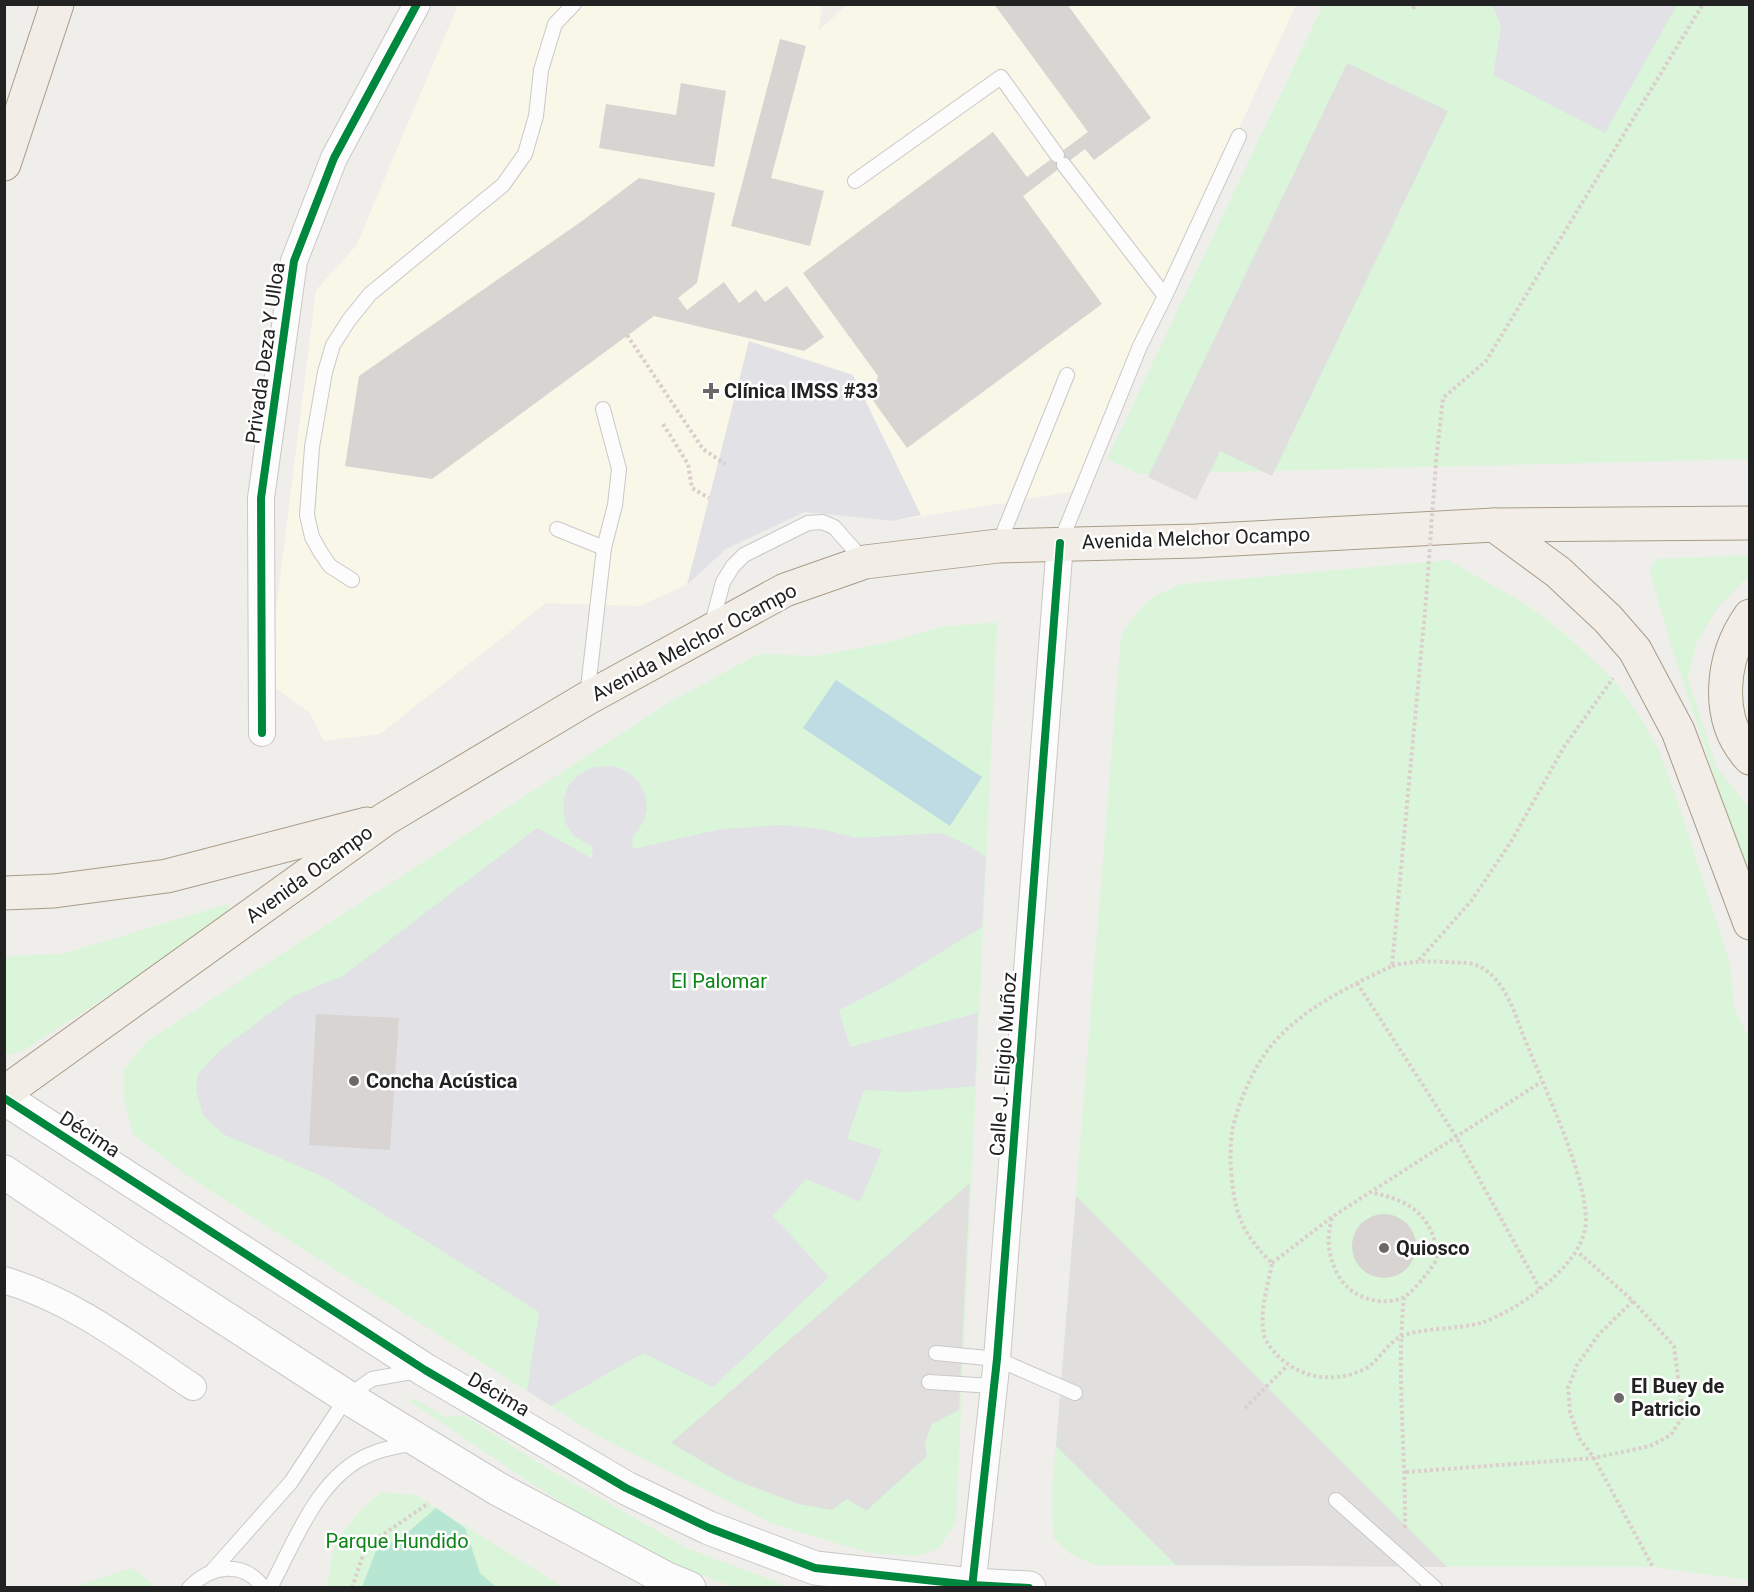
<svg xmlns="http://www.w3.org/2000/svg" width="1754" height="1592" viewBox="0 0 1754 1592" font-family="Roboto,sans-serif">
<style>
.education{fill:#f8f7e8}
.park{fill:#daf5da}
.pitch{fill:#b7e6d2}
.parking{fill:#e0dfde}
.plaza{fill:#e2e1e5}
.water{fill:#bfdbe3}
.building{fill:#d7d4d2}
.lines{fill:none;stroke-linecap:round;stroke-linejoin:round}
.service-casing{stroke:#c9c8c7;stroke-width:16}
.minor-casing{stroke:#c9c8c7;stroke-width:28}
.tertiary-casing{stroke:#c9c8c7;stroke-width:35}
.primary-casing{stroke:#a79c86;stroke-width:35}
.path{stroke:#dccecd;stroke-width:4;stroke-dasharray:3 3;stroke-linecap:butt}
.service{stroke:#fdfcfc;stroke-width:14}
.minor{stroke:#fdfcfc;stroke-width:26}
.tertiary{stroke:#fdfcfc;stroke-width:33}
.primary{stroke:#f3ede7;stroke-width:33}
.path-bridge{stroke:#dccecd;stroke-width:4;stroke-dasharray:3 3;stroke-linecap:butt}
.cycleway-casing{stroke:#fff;stroke-width:11}
.cycleway{stroke:#00873e;stroke-width:8}
.poi-dot{fill:#6a6968;stroke:#fff;stroke-width:2}
.labels{text-anchor:middle;dominant-baseline:central;stroke-width:5;stroke-linejoin:round;paint-order:stroke}
.street-label{font-size:20px;fill:#222;stroke:#fff}
.poi-label{font-size:20px;font-weight:bold;fill:#222;stroke:#fff;text-anchor:start}
.park-label{font-size:20px;fill:#0c8416;stroke:#fff}
</style>
<rect width="100%" height="100%" fill="#f0eeeb"/>
<!-- education -->
<polygon class="education" points="458,5 822,5 818,31 847,5 1296,5 1071,492 893,521 805,512 726,549 687,585 639,606 546,603 380,734 324,741 309,712 274,687 270,658 316,290 356,246"/>
<!-- park -->
<g class="park">
<polygon points="1323,5 1749,5 1749,459 1140,474 1107,459"/>
<polygon points="1749,555 1749,575 1719,606 1697,642 1688,678 1716,766 1749,808 1749,880 1673,652 1649,569 1657,559"/>
<path d="M1448,560L1524,603L1565,634L1613,679L1639,715L1659,750L1681,812L1730,963L1734,1007L1750,1042L1749,1580L1653,1567L1094,1565L1069,1553L1053,1537L1052,1491L1121,636C1138,607 1150,595 1183,584Z"/>
<polygon points="997,622 956,1523 938,1549 916,1556 870,1553 773,1524 598,1436 186,1175 133,1134 124,1099 124,1069 146,1042 670,702 759,654 815,656 886,643 941,627"/>
<polygon points="227,904 231,915 210,930 27,1048 11,1055 5,1052 4,956 63,954"/>
<path d="M413,1398L446,1417L464,1415L545,1467L689,1549L790,1587C774,1587 752,1591 736,1587C620,1552 510,1467 409,1401Z"/>
<polygon points="382,1492 415,1495 563,1587 326,1588 336,1540 362,1509"/>
<polygon points="132,1568 156,1587 72,1587"/>
</g>
<!-- pitch -->
<polygon class="pitch" points="436,1508 465,1528 480,1573 496,1587 362,1587 376,1551 406,1534"/>
<!-- parking -->
<g class="parking">
<polygon points="1347,63 1448,111 1272,476 1220,451 1196,500 1148,477"/>
<polygon points="970,1183 959,1410 932,1424 925,1442 927,1456 866,1511 847,1499 832,1510 798,1504 733,1479 671,1443"/>
<polygon points="1076,1196 1447,1567 1176,1565 1056,1446"/>
</g>
<!-- plaza -->
<g class="plaza">
<polygon points="1492,5 1677,5 1605,133 1493,75 1501,26"/>
<polygon points="749,341 853,375 921,515 893,521 805,512 726,549 687,585"/>
<polygon points="604,766 617,767 629,773 639,782 645,795 647,808 644,821 632,838 633,849 722,829 782,825 822,829 857,838 941,833 968,845 986,857 982,927 888,985 839,1010 850,1047 978,1013 975,1086 908,1092 864,1090 847,1139 882,1150 860,1202 806,1179 773,1216 829,1277 713,1387 643,1353 551,1406 527,1391 539,1312 324,1177 223,1134 203,1115 196,1090 198,1074 218,1052 293,996 341,977 537,828 593,859 592,847 574,836 566,824 563,810 564,797 569,785 579,775 590,768"/>
</g>
<!-- water -->
<polygon class="water" points="836,680 982,777 950,826 803,728"/>
<!-- building -->
<g class="building">
<polygon points="994,4 1067,4 1151,118 1094,160 1085,149 1023,196 1102,304 907,448 872,399 878,376 803,273 993,132 1027,177 1088,132"/>
<polygon points="780,39 806,46 771,178 824,191 810,246 731,226"/>
<polygon points="681,83 726,91 714,167 599,148 606,104 676,115"/>
<polygon points="639,178 715,193 697,283 678,298 687,310 724,282 739,303 756,290 765,302 787,286 824,337 804,351 654,316 432,479 345,466 359,376 582,221"/>
<polygon points="316,1014 399,1018 390,1150 309,1145"/>
<circle cx="1384" cy="1246" r="32"/>
</g>
<g class="lines">
<!-- service casing -->
<g class="service-casing">
<g id="service">
<polyline points="855,181 1001,77 1057,155"/>
<polyline points="1165,296 1239,136"/>
<polyline points="557,529 604,548"/>
<polyline points="1060,543 1140,346 1165,296 1064,165"/>
<polyline points="998,546 1067,375"/>
<polyline points="352,580 330,566 321,553 312,537 307,515 312,447 325,372 333,345 349,320 370,294 503,185 525,154 536,116 541,70 555,24 574,4"/>
<polyline points="711,627 723,582 733,566 744,555 808,523 822,522 834,527 865,562"/>
<polyline points="587,697 604,548 615,505 619,469 603,409"/>
<polyline points="936,1353 997,1359 1075,1393"/>
<polyline points="929,1382 993,1386"/>
<polyline points="1336,1500 1435,1588"/>
<polyline points="213,1570 291,1482 347,1397 372,1379 417,1371"/>
<path d="M189,1588C211,1565 243,1560 264,1588"/>
<path d="M270,1588C295,1542 318,1475 371,1454C384,1448 401,1446 415,1443"/>
</g>
</g>
<!-- minor casing -->
<g class="minor-casing">
<g id="minor">
<polyline points="262,733 261,498 294,261 334,158 417,4"/>
<path d="M4,1280C75,1301 133,1347 193,1387"/>
<polyline points="972,1588 997,1359 1060,543"/>
</g>
</g>
<!-- tertiary casing -->
<g class="tertiary-casing">
<g id="tertiary">
<polyline points="4,1098 425,1370 626,1488 709,1528 815,1568 972,1585 1029,1588"/>
<polyline points="4,1172 132,1258 347,1397 498,1489 667,1579 689,1588"/>
</g>
</g>
<!-- primary casing -->
<g class="primary-casing">
<g id="primary">
<polyline points="4,164 57,4"/>
<polyline points="1494,525 1558,572 1608,619 1635,650 1678,731 1750,923"/>
<path d="M1750,616C1721,657 1714,719 1750,758"/>
<polyline points="4,893 54,891 167,876 367,824"/>
<polyline points="4,1093 385,819 586,699 785,590 865,562 998,546 1196,541 1494,525 1750,523"/>
</g>
</g>
<!-- path -->
<g class="path">
<polyline points="1413,9 1415,4"/>
<polyline points="627,335 703,449 725,464"/>
<polyline points="663,424 688,464 692,488 709,498"/>
<polyline points="1436,462 1443,398 1486,361 1703,4"/>
<polyline points="1419,960 1472,900 1512,840 1564,747 1613,678"/>
<path d="M1392,966C1411,961 1427,961 1446,962C1455,963 1465,962 1473,964C1501,972 1513,1008 1522,1032C1539,1077 1593,1186 1585,1229C1578,1268 1517,1311 1481,1323C1460,1329 1417,1328 1400,1337C1386,1344 1378,1363 1363,1370C1333,1383 1303,1379 1279,1357C1273,1351 1266,1343 1264,1335C1259,1310 1268,1287 1272,1263C1260,1252 1249,1238 1242,1223C1232,1203 1228,1155 1232,1133C1236,1107 1254,1066 1271,1046C1301,1009 1350,986 1392,966L1426,600"/>
<polyline points="1357,983 1455,1135 1540,1289"/>
<path d="M1332,1218C1326,1240 1328,1255 1338,1275C1350,1297 1379,1307 1402,1298C1411,1294 1422,1280 1428,1272C1430,1269 1435,1264 1436,1260C1438,1252 1435,1241 1432,1233C1420,1206 1398,1198 1370,1192"/>
<polyline points="1272,1263 1332,1217 1541,1082"/>
<path d="M1404,1297C1396,1374 1406,1453 1405,1530"/>
<polyline points="1633,1301 1599,1334 1577,1365 1568,1388 1570,1412 1579,1438 1594,1458 1653,1567"/>
<polyline points="1245,1408 1288,1365"/>
<polyline points="1406,1472 1594,1458 1650,1446 1671,1435 1683,1416 1674,1346 1633,1301 1578,1252"/>
<polyline points="352,1588 366,1546 429,1503"/>
</g>
<!-- service -->
<use href="#service" class="service"/>
<!-- minor -->
<use href="#minor" class="minor"/>
<!-- tertiary -->
<use href="#tertiary" class="tertiary"/>
<!-- primary -->
<use href="#primary" class="primary"/>
<!-- path-bridge -->
<polyline class="path-bridge" points="1426,600 1436,462"/>
<!-- cycleway casing -->
<g class="cycleway-casing">
<g id="cycleway">
<polyline points="262,733 261,498 294,261 334,158 417,4"/>
<polyline points="4,1098 425,1370 626,1488 709,1528 815,1568 972,1585 1029,1588"/>
<polyline points="972,1588 997,1359 1060,543"/>
</g>
</g>
<!-- cycleway -->
<use href="#cycleway" class="cycleway"/>
</g>
<!-- markers -->
<g class="poi-dot">
<path d="M708 382h6v6h6v6h-6v6h-6v-6h-6v-6h6z"/>
<circle cx="354" cy="1081" r="6"/>
<circle cx="1384" cy="1248" r="6"/>
<circle cx="1619" cy="1398" r="6"/>
</g>
<g class="labels">
<!-- street labels -->
<g class="street-label">
<text transform="translate(265 353) rotate(-82)">Privada Deza Y Ulloa</text>
<text transform="translate(1196 538) rotate(-2)">Avenida Melchor Ocampo</text>
<text transform="translate(694 642) rotate(-28)">Avenida Melchor Ocampo</text>
<text transform="translate(309 874) rotate(-36)">Avenida Ocampo</text>
<text transform="translate(1003 1064) rotate(-86)">Calle J. Eligio Muñoz</text>
<text transform="translate(90 1134) rotate(33)">Décima</text>
<text transform="translate(499 1394) rotate(30)">Décima</text>
</g>
<!-- poi labels -->
<g class="poi-label">
<text x="724" y="391">Clínica IMSS #33</text>
<text x="366" y="1081">Concha Acústica</text>
<text x="1396" y="1248">Quiosco</text>
<text x="1631" y="1386">El Buey de<tspan x="1631" dy="23">Patricio</tspan></text>
</g>
<!-- park labels -->
<g class="park-label">
<text x="719" y="981">El Palomar</text>
<text x="397" y="1541">Parque Hundido</text>
</g>
</g>
<!-- border -->
<rect width="1754" height="1592" fill="none" stroke="#222222" stroke-width="12"/>
</svg>
